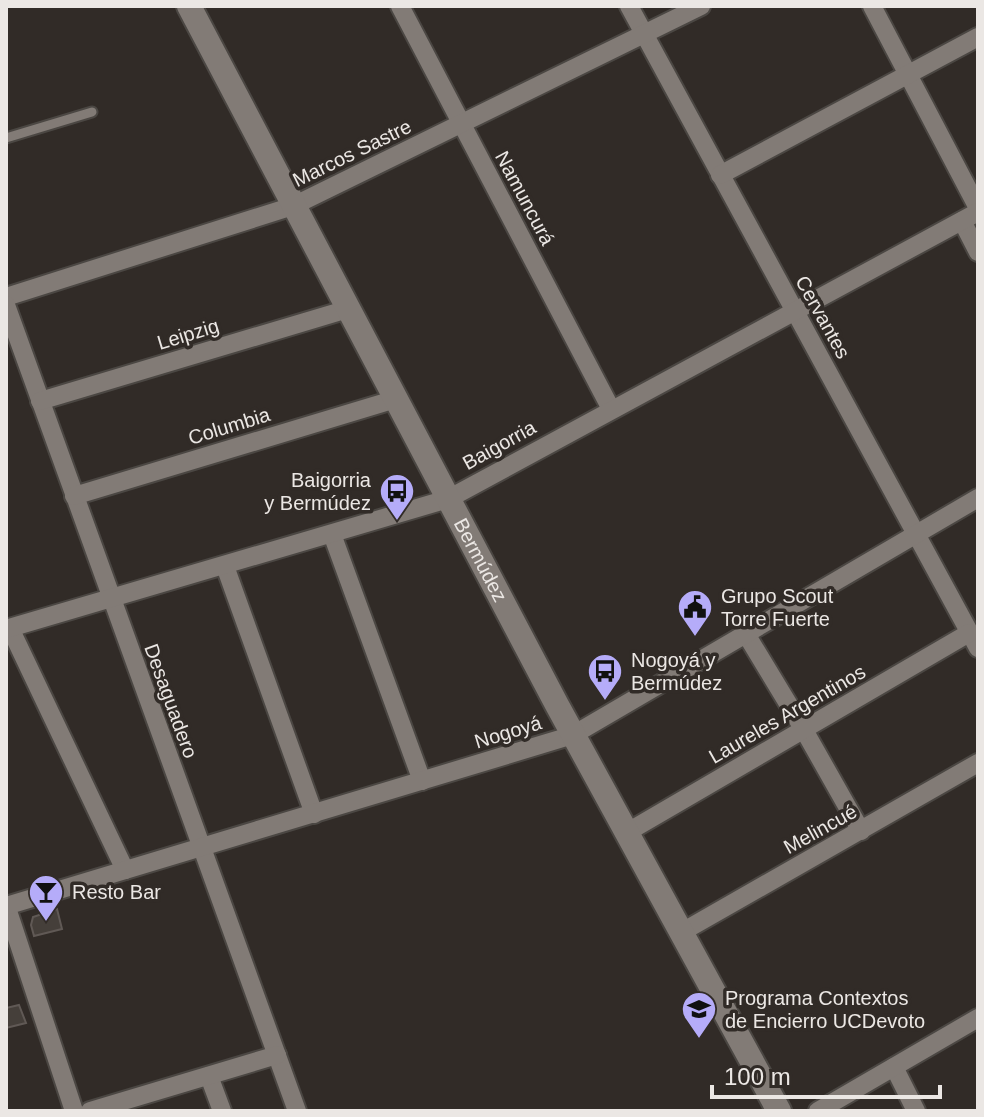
<svg xmlns="http://www.w3.org/2000/svg" width="984" height="1117" viewBox="0 0 984 1117" font-family="Helvetica,sans-serif">
<style>
.building{fill:#453f3a;stroke:#605955;stroke-width:2}
.lines{fill:none;stroke-linecap:round;stroke-linejoin:round}
.lane-casing{stroke:#4b4743;stroke-width:13}
.street-casing{stroke:#4b4743;stroke-width:22}
.secondary-casing{stroke:#4b4743;stroke-width:28}
.lane{stroke:#827b76;stroke-width:9}
.street{stroke:#827b76;stroke-width:18}
.secondary{stroke:#827b76;stroke-width:24}
.labels{text-anchor:middle;dominant-baseline:central;stroke-width:7;stroke-linejoin:round;paint-order:stroke}
.street-label{font-size:20px;fill:#ebe7e4;stroke:#312b27}
.poi-label{font-size:20px;fill:#ebe7e4;stroke:#312b27;text-anchor:start}
</style>
<rect width="100%" height="100%" fill="#312b27"/>
<!-- building -->
<g class="building">
<polygon points="57,909 62,929 34,936 31,925 33,917"/>
<polygon points="19,1005 26,1023 6,1028 6,1008"/>
</g>
<g class="lines">
<!-- lane casing -->
<g class="lane-casing">
<polyline id="lane" points="6,138 92,112"/>
</g>
<!-- street casing -->
<g class="street-casing">
<g id="street">
<polyline points="400,6 611,409"/>
<polyline points="629,6 978,648"/>
<polyline points="872,6 978,208"/>
<polyline points="720,175 978,37"/>
<polyline points="962,221 978,252"/>
<polyline points="6,297 293,206 701,6"/>
<polyline points="6,305 297,1111"/>
<polyline points="40,401 348,309"/>
<polyline points="74,496 396,399"/>
<polyline points="332,534 422,781"/>
<polyline points="225,566 314,814"/>
<polyline points="10,628 125,870"/>
<polyline points="6,629 448,499 978,212"/>
<polyline points="746,634 804,730 861,831"/>
<polyline points="626,833 969,633"/>
<polyline points="6,905 74,1111"/>
<polyline points="6,906 573,735 978,498"/>
<polyline points="682,932 978,763"/>
<polyline points="894,1067 916,1111"/>
<polyline points="209,1076 222,1111"/>
<polyline points="90,1111 277,1055"/>
<polyline points="818,1111 978,1018"/>
</g>
</g>
<!-- secondary casing -->
<g class="secondary-casing">
<g id="secondary">
<path id="s1" d="M189,6L557,705L779,1111"/>
</g>
</g>
<!-- lane -->
<use href="#lane" class="lane"/>
<!-- street -->
<use href="#street" class="street"/>
<!-- secondary -->
<use href="#secondary" class="secondary"/>
</g>
<!-- icons -->
<defs>
<g id="bus-pin" transform="scale(1.8)"><path d="M0 17L-7.5 6A9.5 9.5 0 1 1 7.5 6Z" fill="#b5acf9" stroke="#312b27"/><path d="M-5-6H5V4H4V6H2V4H-2V6H-4V4H-5ZM-3.5-4V0h7V-4ZM-3.5 1.2v1.5H-2V1.2ZM2 1.2v1.5H3.5V1.2Z" fill="#111"/></g>
<g id="civic-pin" transform="scale(1.8)"><path d="M0 17L-7.5 6A9.5 9.5 0 1 1 7.5 6Z" fill="#b5acf9" stroke="#312b27"/><path d="M-.6-6.5H3V-4.5H.6V-3L4-1V1h2V6H-6V1h2V-1L-.6-3ZM-1.2 2.5V6h2.4V2.5Z" fill="#111"/></g>
<g id="bar-pin" transform="scale(1.8)"><path d="M0 17L-7.5 6A9.5 9.5 0 1 1 7.5 6Z" fill="#b5acf9" stroke="#312b27"/><path d="M-6-5H6L.8 .8V4.5H3.5V6h-7V4.5H-.8V.8Z" fill="#111"/></g>
<g id="school-pin" transform="scale(1.8)"><path d="M0 17L-7.5 6A9.5 9.5 0 1 1 7.5 6Z" fill="#b5acf9" stroke="#312b27"/><path d="M0-5L7-2L0 1L-7-2ZM-4 1L0 2.5L4 1V4Q0 6-4 4Z" fill="#111"/></g>
</defs>
<g fill-rule="evenodd">
<use href="#bus-pin" x="397" y="491"/>
<use href="#civic-pin" x="695" y="607"/>
<use href="#bus-pin" x="605" y="671"/>
<use href="#bar-pin" x="46" y="892"/>
<use href="#school-pin" x="699" y="1009"/>
</g>
<g class="labels">
<!-- street labels -->
<g class="street-label">
<text transform="translate(352 153) rotate(-26)">Marcos Sastre</text>
<text transform="translate(525 198) rotate(62)">Namuncurá</text>
<text transform="translate(823 317) rotate(61)">Cervantes</text>
<text transform="translate(188 334) rotate(-17)">Leipzig</text>
<text transform="translate(229 426) rotate(-17)">Columbia</text>
<text transform="translate(499 445) rotate(-29)">Baigorria</text>
<text stroke="none"><textPath href="#s1" startOffset="626">Bermúdez</textPath></text>
<text transform="translate(171 701) rotate(70)">Desaguadero</text>
<text transform="translate(787 714) rotate(-30)">Laureles Argentinos</text>
<text transform="translate(508 732) rotate(-17)">Nogoyá</text>
<text transform="translate(820 829) rotate(-29)">Melincué</text>
</g>
<!-- poi labels -->
<g class="poi-label">
<text x="371" y="480" text-anchor="end">Baigorria<tspan x="371" dy="23">y Bermúdez</tspan></text>
<text x="721" y="596">Grupo Scout<tspan x="721" dy="23">Torre Fuerte</tspan></text>
<text x="631" y="660">Nogoyá y<tspan x="631" dy="23">Bermúdez</tspan></text>
<text x="72" y="892">Resto Bar</text>
<text x="725" y="998">Programa Contextos<tspan x="725" dy="23">de Encierro UCDevoto</tspan></text>
</g>
</g>
<!-- border -->
<rect width="984" height="1117" fill="none" stroke="#ebe7e4" stroke-width="16"/>
<!-- scale -->
<path d="M712 1085v12h228v-12" fill="none" stroke="#ebe7e4" stroke-width="4"/>
<text x="724" y="1085" font-size="24" fill="#ebe7e4" stroke="#312b27" stroke-width="6" paint-order="stroke">100 m</text>
</svg>
